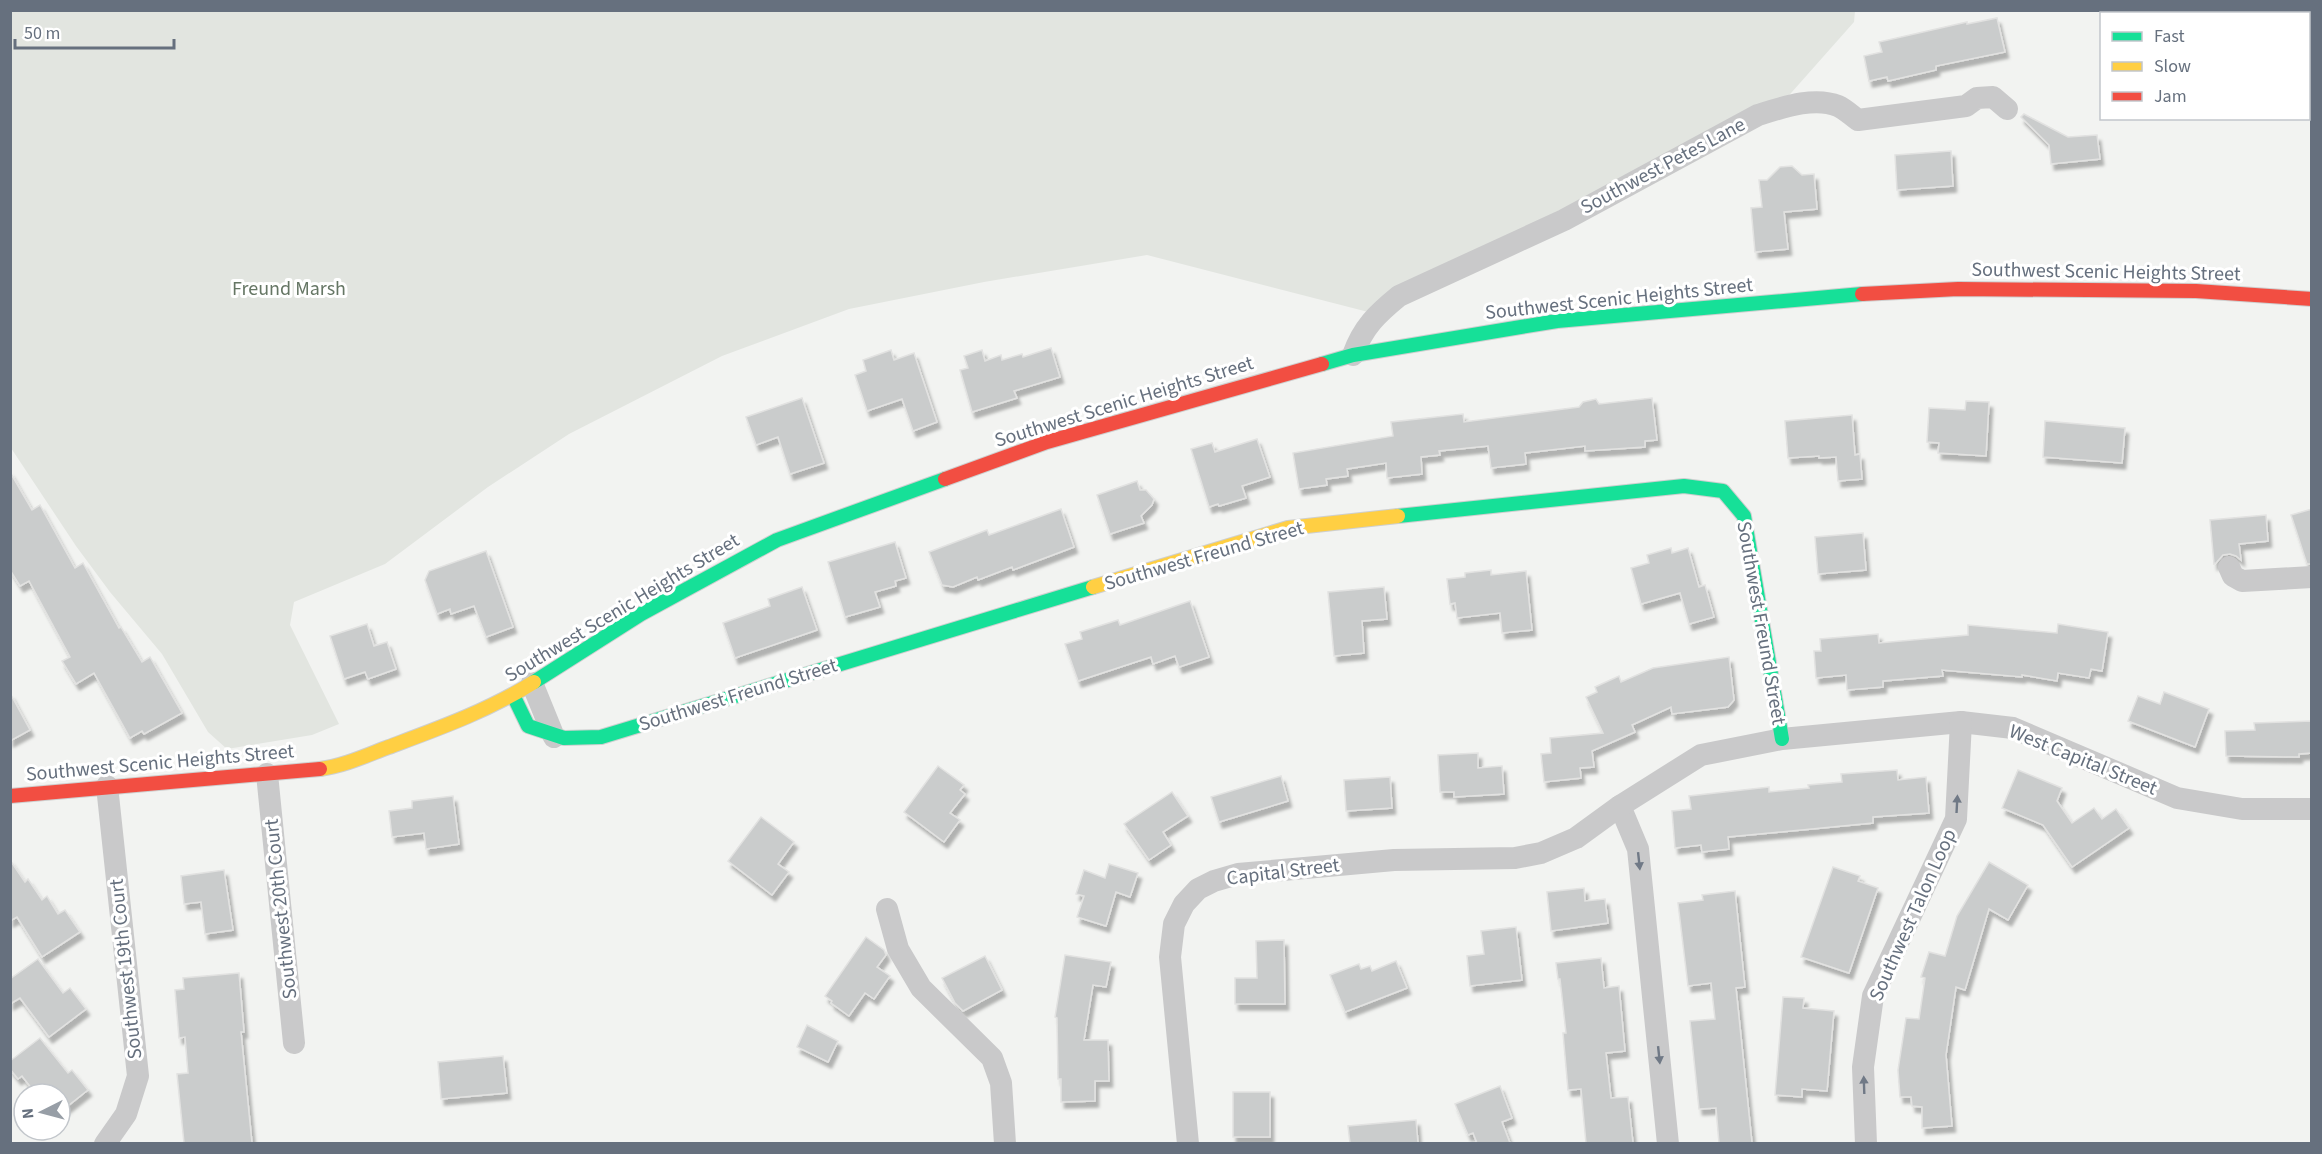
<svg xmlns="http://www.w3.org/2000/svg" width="2322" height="1154" viewBox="0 0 2322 1154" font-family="'Source Sans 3',sans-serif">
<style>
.green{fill:#e2e5e0}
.building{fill:#cacccc;stroke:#e2e2e1;stroke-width:1.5;filter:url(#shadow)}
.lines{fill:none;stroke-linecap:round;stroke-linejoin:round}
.fast-casing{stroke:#cecfcf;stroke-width:16}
.slow-casing{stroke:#cecfcf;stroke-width:16}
.jam-casing{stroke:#cecfcf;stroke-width:16}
.street{stroke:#c9c9ca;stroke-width:22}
.fast{stroke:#16e098;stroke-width:14}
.slow{stroke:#ffcf43;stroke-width:14}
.jam{stroke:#f24e42;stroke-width:14}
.oneway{fill:#707986}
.labels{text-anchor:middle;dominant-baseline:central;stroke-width:6;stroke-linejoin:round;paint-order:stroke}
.street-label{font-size:20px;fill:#66707e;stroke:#fff}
.park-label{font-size:20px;fill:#657664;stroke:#fff}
</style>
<defs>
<filter id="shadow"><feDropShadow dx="3.5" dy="6" stdDeviation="1.5" flood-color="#0004"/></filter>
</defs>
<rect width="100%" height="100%" fill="#f2f3f1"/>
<!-- green -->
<polygon class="green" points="11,11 1855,11 1854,22 1777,109 1376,314 1147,255 984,282 849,309 722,356 569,434 488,487 385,564 294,602 290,625 339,724 312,735 227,749 208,732 162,654 110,592 76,546 11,448"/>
<!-- building -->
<g class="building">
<polygon points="1997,18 2005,52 1936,66 1936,70 1888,81 1887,77 1869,81 1864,56 1882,52 1879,42 1967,22 1967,24"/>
<polygon points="2024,114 2068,137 2097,135 2100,159 2051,164 2049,145 2021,117"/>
<polygon points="1951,151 1953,186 1897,190 1895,155"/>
<polygon points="1792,166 1802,175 1814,174 1817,209 1784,212 1788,249 1755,252 1751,208 1762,207 1759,180 1767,180 1780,167"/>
<polygon points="1051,348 1060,377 1014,391 1017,398 972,412 960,370 968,368 964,356 982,350 985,361 1001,355 1002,360 1022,354 1023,357"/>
<polygon points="891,350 894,360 914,353 937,422 913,431 902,399 867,411 855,375 866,371 863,360"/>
<polygon points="802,398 824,463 790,474 778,437 756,445 746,417"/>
<polygon points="1652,398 1657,440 1645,441 1645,447 1585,451 1585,446 1525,453 1526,464 1491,468 1488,446 1439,451 1440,455 1421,457 1422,474 1387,478 1386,463 1347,469 1348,476 1326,479 1327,485 1299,489 1293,453 1393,436 1391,422 1463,414 1464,422 1579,407 1583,402 1596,399 1599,404"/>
<polygon points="1966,401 1989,402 1986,456 1938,453 1939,443 1927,442 1929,408 1965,410"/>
<polygon points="1852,415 1855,455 1860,454 1862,479 1838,481 1836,457 1819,458 1819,456 1788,458 1785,421"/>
<polygon points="2045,421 2125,428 2122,463 2043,457"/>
<polygon points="1257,439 1270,477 1242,486 1246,498 1219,506 1218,504 1209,507 1191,449 1212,443 1215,452"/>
<polygon points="10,472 32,510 40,505 75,568 83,563 119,628 121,627 142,662 150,657 182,713 144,734 142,731 130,738 94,673 76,684 62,661 70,657 29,581 20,586 10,570"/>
<polygon points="1137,481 1140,490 1146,490 1154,499 1152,505 1141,516 1144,523 1110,534 1097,495"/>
<polygon points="1061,509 1074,547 1013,570 1012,567 978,580 977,577 953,587 942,585 929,552 987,530 989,535"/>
<polygon points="2312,509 2312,564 2307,564 2291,515"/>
<polygon points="2266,515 2268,541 2239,544 2241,560 2236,556 2230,554 2223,555 2216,563 2214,564 2210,520"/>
<polygon points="1863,533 1866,570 1818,574 1815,537"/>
<polygon points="895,542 906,578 895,581 896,586 875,592 880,607 845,617 828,562"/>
<polygon points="1671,548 1672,553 1688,548 1699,587 1705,585 1714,617 1689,624 1680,593 1641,604 1631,568 1649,563 1647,555"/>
<polygon points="486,551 513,627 486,637 474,606 451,614 450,609 437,614 425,580 429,571"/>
<polygon points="1491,570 1491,575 1526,571 1532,630 1502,633 1500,613 1457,618 1455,603 1450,604 1447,579 1465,577 1465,573"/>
<polygon points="802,587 817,630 735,658 723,623 770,606 768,599"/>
<polygon points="1384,587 1387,619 1362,621 1364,653 1334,656 1328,592"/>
<polygon points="1190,601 1209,657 1179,667 1175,656 1153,664 1151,657 1078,681 1065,644 1082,639 1080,632 1118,620 1120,625"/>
<polygon points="367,624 374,646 387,642 396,669 368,679 365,672 344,679 330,636"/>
<polygon points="2058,624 2108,632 2102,671 2091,669 2089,678 2058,673 2057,681 2022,675 2022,677 1942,670 1943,676 1883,681 1883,687 1847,690 1846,675 1816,678 1814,651 1821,651 1820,639 1878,634 1879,643 1968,635 1968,625 2057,633"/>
<polygon points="1729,657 1734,700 1728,707 1672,714 1671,707 1632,725 1635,732 1592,751 1594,767 1580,768 1581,778 1544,782 1541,754 1551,753 1550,738 1603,733 1586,697 1597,692 1595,687 1619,676 1621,682 1653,668"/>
<polygon points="2164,692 2209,709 2195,747 2128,721 2138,696 2160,704"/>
<polygon points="10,693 30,730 10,741"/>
<polygon points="2312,721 2312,753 2299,754 2299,757 2226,756 2225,731 2255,730 2254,723"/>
<polygon points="1478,753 1478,768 1502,766 1504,794 1454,797 1454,792 1440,792 1438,755"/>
<polygon points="938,766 964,785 960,790 965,794 950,813 960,820 944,842 904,812"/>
<polygon points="1897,770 1898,780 1926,777 1929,813 1873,817 1873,823 1728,837 1729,849 1702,852 1701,845 1675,848 1672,811 1691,809 1689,796 1769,787 1769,792 1809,788 1808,785 1842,782 1841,774"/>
<polygon points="2018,770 2062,788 2057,801 2072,823 2094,808 2102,819 2116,809 2129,828 2072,867 2043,825 2002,808"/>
<polygon points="1281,776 1288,801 1219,822 1211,797"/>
<polygon points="1390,777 1392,808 1346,811 1344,780"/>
<polygon points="1172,792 1188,816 1163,832 1171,845 1149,860 1124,824"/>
<polygon points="453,796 459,844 426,849 424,833 392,837 389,811 412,808 412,801"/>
<polygon points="761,817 794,842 778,864 789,872 772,895 728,861"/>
<polygon points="10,860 25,882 28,879 42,900 47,896 58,914 65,910 80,932 42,957 17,917 10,921"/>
<polygon points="1989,862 2028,885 2008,920 1989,909 1965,990 1956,987 1946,1055 1952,1126 1922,1128 1922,1107 1912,1106 1911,1097 1900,1097 1898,1070 1906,1018 1919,1019 1925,978 1921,977 1929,952 1945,956 1957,916"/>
<polygon points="1109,864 1138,873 1130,897 1116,892 1106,926 1077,917 1084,896 1076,894 1084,870 1105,878"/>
<polygon points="1833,867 1860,876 1858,881 1878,888 1849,973 1801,957"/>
<polygon points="224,870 233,930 205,934 201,902 184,904 181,876"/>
<polygon points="1584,888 1585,901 1605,899 1608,923 1551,931 1547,892"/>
<polygon points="1735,891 1745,987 1736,988 1752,1143 1719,1143 1716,1108 1699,1109 1690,1021 1715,1019 1711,983 1688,986 1678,903 1703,900 1702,895"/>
<polygon points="1516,927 1522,980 1470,986 1467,956 1484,954 1481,931"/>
<polygon points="866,937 884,950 886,955 877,967 890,976 874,999 865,993 849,1016 831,1003 832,1001 825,996"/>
<polygon points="1284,940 1285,1004 1235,1004 1235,978 1257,978 1256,941"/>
<polygon points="1065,955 1111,962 1106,987 1093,985 1084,1040 1108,1040 1109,1081 1095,1081 1095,1101 1061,1102 1061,1079 1058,1079 1057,1018 1055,1017"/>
<polygon points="985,956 1002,990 963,1011 955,1003 942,978"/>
<polygon points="1601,958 1604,988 1619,986 1625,1051 1606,1053 1611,1098 1628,1097 1633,1143 1586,1143 1581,1089 1568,1090 1563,1033 1566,1033 1560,979 1558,979 1556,963"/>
<polygon points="38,959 63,993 70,988 86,1009 49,1037 20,998 10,1004 10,979"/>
<polygon points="1396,961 1407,988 1345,1012 1330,975 1359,964 1361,969 1370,966 1372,971"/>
<polygon points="239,973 244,1032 241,1032 252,1143 184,1143 177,1074 188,1073 185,1037 179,1038 175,990 184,989 183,978"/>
<polygon points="1783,997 1804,998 1803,1008 1834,1011 1827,1091 1802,1089 1802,1097 1775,1095"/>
<polygon points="807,1025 838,1041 828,1062 797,1047"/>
<polygon points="40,1038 68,1073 72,1070 88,1090 64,1109 60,1104 60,1094 36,1094 22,1076 18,1079 10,1069 10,1061"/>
<polygon points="503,1056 507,1093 441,1099 438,1062"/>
<polygon points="1500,1086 1512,1118 1502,1122 1510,1143 1477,1143 1473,1133 1468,1135 1455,1104"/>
<rect x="1233" y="1092" width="37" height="45"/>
<polygon points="1416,1120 1418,1143 1350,1143 1348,1126"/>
</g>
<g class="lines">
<!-- fast casing -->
<g class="fast-casing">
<g id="fast">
<polyline points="1322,364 1353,355 1557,321 1862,294"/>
<polyline points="1398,516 1684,486 1723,491 1744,516 1782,739"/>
<polyline points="534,682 641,614 777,540 945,479"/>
<polyline points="513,695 528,726 564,738 601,737 1093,587"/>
</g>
</g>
<!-- slow casing -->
<g class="slow-casing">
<g id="slow">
<polyline points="1093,587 1288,528 1398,516"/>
<path d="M320,769C343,766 365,756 386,748C437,729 488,711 534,682"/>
</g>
</g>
<!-- jam casing -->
<g class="jam-casing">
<g id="jam">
<polyline points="1862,294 1958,289 2196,291 2312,299"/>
<polyline points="945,479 1047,442 1322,364"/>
<polyline points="10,796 320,769"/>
</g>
</g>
<!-- street -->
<g class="street">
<path d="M1353,355C1363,327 1377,314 1399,296L1564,220L1758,115C1781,108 1814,96 1838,106C1845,109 1852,116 1858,120L1966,106L1977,98L1993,97L2007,109"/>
<polyline points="2229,567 2233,576 2242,581 2312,577"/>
<polyline points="532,683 554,737"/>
<polyline points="267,774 294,1043"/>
<polyline points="1620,806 1638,849 1668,1144"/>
<polyline points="887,909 898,949 921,988 992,1058 1001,1083 1005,1144"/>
<polyline points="105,1144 126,1114 138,1076 107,786"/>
<polyline points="1188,1144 1170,957 1174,924 1184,904 1198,889 1214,881 1238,874 1394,860 1515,858 1541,853 1576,838 1620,806 1701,755 1782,739 1961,722 2013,728 2177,798 2242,809 2312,809"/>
<polyline points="1866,1144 1863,1067 1873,996 1956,819 1961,722"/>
</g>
<!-- fast -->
<use href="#fast" class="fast"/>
<!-- slow -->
<use href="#slow" class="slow"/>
<!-- jam -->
<use href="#jam" class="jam"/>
</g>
<!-- one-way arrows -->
<defs><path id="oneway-solid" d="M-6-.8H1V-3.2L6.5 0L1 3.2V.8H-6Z" transform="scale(1.5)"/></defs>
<g class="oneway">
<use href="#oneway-solid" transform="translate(1957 804) rotate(-87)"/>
<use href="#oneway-solid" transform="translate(1639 861) rotate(84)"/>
<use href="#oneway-solid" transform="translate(1659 1055) rotate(84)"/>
<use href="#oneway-solid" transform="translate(1864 1085) rotate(-92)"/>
</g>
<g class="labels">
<!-- street labels -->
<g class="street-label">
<text transform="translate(1663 166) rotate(-28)">Southwest Petes Lane</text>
<text transform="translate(2106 272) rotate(1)">Southwest Scenic Heights Street</text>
<text transform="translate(1619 299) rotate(-6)">Southwest Scenic Heights Street</text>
<text transform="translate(1124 402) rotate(-17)">Southwest Scenic Heights Street</text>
<text transform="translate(1204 556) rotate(-16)">Southwest Freund Street</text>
<text transform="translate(622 608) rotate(-31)">Southwest Scenic Heights Street</text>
<text transform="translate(1761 623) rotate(80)">Southwest Freund Street</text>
<text transform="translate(738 695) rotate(-17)">Southwest Freund Street</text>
<text transform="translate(2083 760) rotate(22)">West Capital Street</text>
<text transform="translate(160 763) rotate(-5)">Southwest Scenic Heights Street</text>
<text transform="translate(1283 872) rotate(-7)">Capital Street</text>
<text transform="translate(281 909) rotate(-96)">Southwest 20th Court</text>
<text transform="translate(1913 915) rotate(-66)">Southwest Talon Loop</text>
<text transform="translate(126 969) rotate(-96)">Southwest 19th Court</text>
</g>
<!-- park labels -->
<g class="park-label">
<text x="289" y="289">Freund Marsh</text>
</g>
</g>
<!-- border -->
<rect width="2322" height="1154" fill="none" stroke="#66707e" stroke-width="24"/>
<!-- legend -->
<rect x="2100" y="12" width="210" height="108" fill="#ffffff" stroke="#c2c6cb" stroke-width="1.5"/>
<rect x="2112" y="32" width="30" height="9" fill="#16e098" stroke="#c2c6cb" stroke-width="1.5"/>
<text x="2154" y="42" font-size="18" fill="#66707e">Fast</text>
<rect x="2112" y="62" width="30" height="9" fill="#ffcf43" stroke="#c2c6cb" stroke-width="1.5"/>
<text x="2154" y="72" font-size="18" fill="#66707e">Slow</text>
<rect x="2112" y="92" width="30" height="9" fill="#f24e42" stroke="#c2c6cb" stroke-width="1.5"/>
<text x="2154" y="102" font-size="18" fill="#66707e">Jam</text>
<!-- north arrow -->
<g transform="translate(42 1112) rotate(264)"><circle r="28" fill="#ffffff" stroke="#c2c6cb" stroke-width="1.5"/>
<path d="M0-4.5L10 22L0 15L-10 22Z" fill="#979ea6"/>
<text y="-9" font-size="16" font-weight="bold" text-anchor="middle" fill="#66707e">N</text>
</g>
<!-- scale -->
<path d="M15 39v9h159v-9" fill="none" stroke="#66707e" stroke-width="3"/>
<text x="24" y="39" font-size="18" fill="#66707e" stroke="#ffffff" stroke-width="4.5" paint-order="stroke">50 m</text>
</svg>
